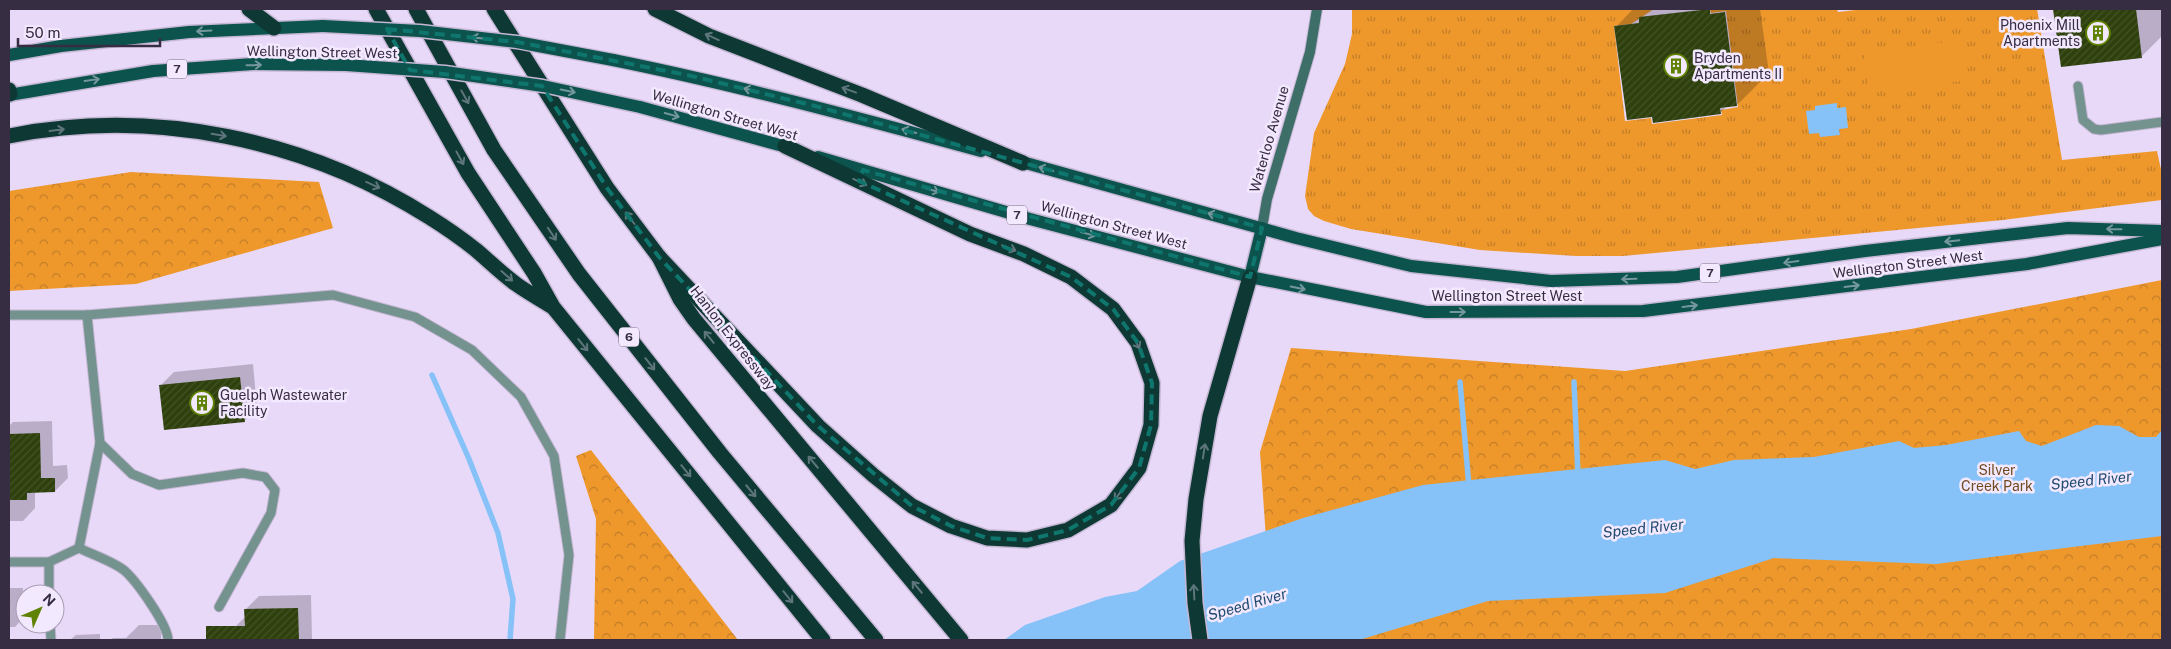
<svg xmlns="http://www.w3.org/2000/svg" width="2171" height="649" viewBox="0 0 2171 649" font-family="'Public Sans',sans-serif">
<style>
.grass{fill:url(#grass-tufts)}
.forest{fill:url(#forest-crowns)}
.pitch{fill:#ee982c}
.water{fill:#86c2f8}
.shadow{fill:#0003}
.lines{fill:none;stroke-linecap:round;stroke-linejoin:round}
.stream{stroke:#86c2f8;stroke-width:5.5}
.building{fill:url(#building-hatch)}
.lane-casing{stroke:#c5b7d4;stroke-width:11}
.secondary-casing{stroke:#c5b7d4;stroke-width:12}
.primary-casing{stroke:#c5b7d4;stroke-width:15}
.highway-casing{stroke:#c5b7d4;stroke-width:18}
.lane{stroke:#74938f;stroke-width:9}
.secondary{stroke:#3e6e68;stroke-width:10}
.primary{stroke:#0c534d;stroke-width:12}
.highway{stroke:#0d3834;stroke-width:15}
.primary-bridge-casing{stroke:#c5b7d4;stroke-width:15;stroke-linecap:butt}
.primary-bridge{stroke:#0c534d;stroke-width:12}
.oneway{stroke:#74969d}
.oneway2{stroke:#5e767b}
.marked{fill:none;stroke:#0f766e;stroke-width:4;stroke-dasharray:10 6;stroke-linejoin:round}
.labels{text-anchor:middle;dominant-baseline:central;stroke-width:5;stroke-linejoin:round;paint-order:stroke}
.shield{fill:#f3e9ff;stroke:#6f657b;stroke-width:1}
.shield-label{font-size:12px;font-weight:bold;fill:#372d42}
.poi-label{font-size:14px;fill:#372d42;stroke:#f3e9ff;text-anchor:start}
.street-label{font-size:14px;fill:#372d42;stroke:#f3e9ff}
.park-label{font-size:14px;fill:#704a1f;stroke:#f3e9ff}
.water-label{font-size:15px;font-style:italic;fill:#204b6f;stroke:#f3e9ff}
</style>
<defs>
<pattern id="grass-tufts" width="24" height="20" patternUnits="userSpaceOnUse" patternTransform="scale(1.25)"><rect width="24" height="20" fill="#ee982c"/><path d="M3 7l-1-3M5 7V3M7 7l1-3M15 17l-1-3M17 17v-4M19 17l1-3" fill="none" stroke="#c27c27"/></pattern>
<pattern id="forest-crowns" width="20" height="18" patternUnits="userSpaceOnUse" patternTransform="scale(1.25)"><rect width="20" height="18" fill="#ee982c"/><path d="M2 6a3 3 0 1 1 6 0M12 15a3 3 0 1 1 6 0" fill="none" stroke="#c27c27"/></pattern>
<pattern id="building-hatch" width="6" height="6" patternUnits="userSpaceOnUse" patternTransform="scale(1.25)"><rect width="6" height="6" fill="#2e400c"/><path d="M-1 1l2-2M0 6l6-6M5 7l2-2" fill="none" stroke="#445328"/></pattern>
</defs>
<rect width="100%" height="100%" fill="#e8d9f9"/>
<!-- grass -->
<polygon class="grass" points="1352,9 1654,9 1631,24 1614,26 1625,121 1651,118 1652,124 1722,115 1721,110 1738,107 1726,11 1711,13 1710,9 1837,9 1838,12 1864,9 2037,9 2062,160 2157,151 2162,174 2162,200 2003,220 1623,256 1576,256 1480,250 1351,229 1324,221 1314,216 1308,209 1305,196 1314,133 1345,64 1352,34"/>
<!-- forest -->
<g class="forest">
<polygon points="131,172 319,182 333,228 136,284 9,291 9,191"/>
<polygon points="2162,280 2162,640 1273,640 1260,452 1291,348 1625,371 1911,329"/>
<polygon points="591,450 738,640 594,640 596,519 576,456"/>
</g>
<!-- pitch -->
<polygon class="pitch" points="1964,40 1969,80 1869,92 1864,52"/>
<!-- water -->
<g class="water">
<polygon points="1837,103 1837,108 1846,107 1848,128 1839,129 1840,135 1820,137 1819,133 1809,134 1806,111 1815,110 1815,106"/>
<polygon points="2096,425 2119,426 2139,437 2156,437 2162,430 2162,536 1936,564 1774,558 1665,593 1488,601 1359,640 1004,640 1025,625 1105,597 1137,591 1180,561 1303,518 1423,485 1665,460 1695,469 1734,460 1814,457 1899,441 1914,448 1946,445 2019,431 2026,441 2042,446"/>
</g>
<!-- shadow -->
<g class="shadow">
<polygon points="1633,9 1760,9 1769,73 1737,105 1727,106 1720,113 1616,27"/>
<polygon points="2054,9 2162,9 2162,36 2141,57 2062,66"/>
<polygon points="253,364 257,408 244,421 161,385 174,372"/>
<polygon points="52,421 53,466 67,465 68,478 55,491 35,492 35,508 23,521 9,521 9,426 13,422"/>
<polygon points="9,588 23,588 23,618 15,627 9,627"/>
<polygon points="311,595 312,640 236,640 235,627 246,616 246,609 259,596"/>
<polygon points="139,625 161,625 161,640 110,640 113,638 126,638"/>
<polygon points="100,634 100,640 70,640 76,635"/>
</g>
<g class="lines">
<!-- stream -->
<g class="stream">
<polyline points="432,375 469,459 498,533 513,599 510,640"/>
<polyline points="1460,382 1469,487"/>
<polyline points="1574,382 1578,475"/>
</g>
</g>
<!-- building -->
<g class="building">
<polygon points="1710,9 1710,14 1725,12 1737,106 1720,108 1721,114 1653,123 1652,117 1627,120 1614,26 1639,23 1639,17"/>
<polygon points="2053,9 2136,9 2142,58 2061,67"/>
<polygon points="240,377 245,422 164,430 159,385"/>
<polygon points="40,433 41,478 55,478 55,492 27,493 27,500 9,500 9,434"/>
<polygon points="298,608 299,640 206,640 206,626 245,626 244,609"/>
</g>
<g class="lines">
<!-- lane casing -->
<g class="lane-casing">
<g id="lane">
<polyline points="2078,86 2083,120 2094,129 2101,130 2162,122"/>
<polyline points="9,315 87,315 333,295 415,317 472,350 521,397 554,456 569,555 560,640"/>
<polyline points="100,443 132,474 159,485 243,473 265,477 275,490 271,513 219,607"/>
<polyline points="79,548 100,443 87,315"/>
<path d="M9,562H49L79,548C91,554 115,562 125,571C137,582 168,625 168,640"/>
<polyline points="49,562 49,594"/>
<polyline points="50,624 51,640"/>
</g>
</g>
<!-- secondary casing -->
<g class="secondary-casing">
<polyline id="secondary" points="1262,228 1267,199 1310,52 1317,9"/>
</g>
<!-- primary casing -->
<g class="primary-casing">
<g id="primary">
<polyline points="9,55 61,46 189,32 323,26"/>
<path d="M613,60C737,85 859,118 981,151"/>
<polyline points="9,95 153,71 253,64 346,65"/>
<polyline points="640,107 794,149"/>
<polyline points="818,157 1030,219 1250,277 1426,312 1643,311 2027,264 2162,239"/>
<polyline points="1015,160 1296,238 1411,266 1551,281 1677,277 1865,251 2068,228 2162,231"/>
<polyline points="1250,277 1262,228"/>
</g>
</g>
<!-- highway casing -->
<g class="highway-casing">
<g id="highway">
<polyline points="249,9 274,28"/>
<polyline points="376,9 468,173 534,273 553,307 823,640"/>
<polyline points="416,9 494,150 579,274 720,453 876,640"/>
<polyline points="494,9 607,188 659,257 680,299 694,319 961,640"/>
<polyline points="655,9 709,36 862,95 1023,163"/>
<polyline points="9,90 10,94"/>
<path d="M9,136C152,107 306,139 429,217C445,227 461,238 476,250C489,261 502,274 516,284C527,292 540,299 551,306"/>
<polyline points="659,257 818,426 873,475 912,506 951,526 987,538 1027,540 1068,530 1111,505 1139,468 1151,425 1152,383 1138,343 1113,309 1071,277 1024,254 970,234 785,146"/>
<polyline points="1200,640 1195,603 1192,541 1196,499 1210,416 1250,277"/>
</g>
</g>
<!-- lane -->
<use href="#lane" class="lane"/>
<!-- secondary -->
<use href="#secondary" class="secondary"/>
<!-- primary -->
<use href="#primary" class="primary"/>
<!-- highway -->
<use href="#highway" class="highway"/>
<!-- primary-bridge casing -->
<g class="primary-bridge-casing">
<g id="primary-bridge">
<polyline points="323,26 420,31 517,42 613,60"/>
<polyline points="346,65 445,72 543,86 640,107"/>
</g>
</g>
<!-- primary-bridge -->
<use href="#primary-bridge" class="primary-bridge"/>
</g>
<!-- one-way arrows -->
<defs><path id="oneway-shaft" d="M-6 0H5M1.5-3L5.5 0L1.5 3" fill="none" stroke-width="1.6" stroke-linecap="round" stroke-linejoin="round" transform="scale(1.25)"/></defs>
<g class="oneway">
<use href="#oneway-shaft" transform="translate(204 31) rotate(177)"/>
<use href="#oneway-shaft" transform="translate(479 38) rotate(-173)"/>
<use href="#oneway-shaft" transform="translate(254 65) rotate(-1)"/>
<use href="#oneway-shaft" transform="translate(92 80) rotate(-8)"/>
<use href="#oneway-shaft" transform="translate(751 90) rotate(-167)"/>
<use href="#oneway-shaft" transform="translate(568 91) rotate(12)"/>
<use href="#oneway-shaft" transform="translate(672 115) rotate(15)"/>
<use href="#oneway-shaft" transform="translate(909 131) rotate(-165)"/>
<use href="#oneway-shaft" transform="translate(1046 169) rotate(-165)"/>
<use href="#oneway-shaft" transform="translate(932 190) rotate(16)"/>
<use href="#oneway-shaft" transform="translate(1215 215) rotate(-165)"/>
<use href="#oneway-shaft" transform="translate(2114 229) rotate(-179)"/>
<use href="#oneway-shaft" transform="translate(1088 234) rotate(15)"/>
<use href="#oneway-shaft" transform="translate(1952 241) rotate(174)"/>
<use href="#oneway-shaft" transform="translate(1791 262) rotate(172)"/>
<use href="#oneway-shaft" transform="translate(1629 279) rotate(178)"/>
<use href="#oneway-shaft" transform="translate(1852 286) rotate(-7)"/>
<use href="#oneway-shaft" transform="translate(1298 288) rotate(12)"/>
<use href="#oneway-shaft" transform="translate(1690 306) rotate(-7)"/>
<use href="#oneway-shaft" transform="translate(1458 312)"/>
</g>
<g class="oneway2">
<use href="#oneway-shaft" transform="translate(712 37) rotate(-156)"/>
<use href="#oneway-shaft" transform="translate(849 90) rotate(-160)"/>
<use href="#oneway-shaft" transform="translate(465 97) rotate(61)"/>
<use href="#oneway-shaft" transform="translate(57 130) rotate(-7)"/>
<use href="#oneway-shaft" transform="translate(219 135) rotate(9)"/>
<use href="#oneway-shaft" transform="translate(460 158) rotate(61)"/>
<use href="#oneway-shaft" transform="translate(860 182) rotate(25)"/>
<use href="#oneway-shaft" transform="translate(373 185) rotate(24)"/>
<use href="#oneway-shaft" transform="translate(630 218) rotate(-127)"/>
<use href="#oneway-shaft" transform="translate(552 234) rotate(56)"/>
<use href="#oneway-shaft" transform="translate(1009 248) rotate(21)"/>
<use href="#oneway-shaft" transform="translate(507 276) rotate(41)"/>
<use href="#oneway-shaft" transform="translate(709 337) rotate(-129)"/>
<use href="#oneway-shaft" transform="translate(1136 342) rotate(61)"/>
<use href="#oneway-shaft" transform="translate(583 345) rotate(51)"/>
<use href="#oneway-shaft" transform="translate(650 364) rotate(52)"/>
<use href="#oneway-shaft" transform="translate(1204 451) rotate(-81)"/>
<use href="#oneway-shaft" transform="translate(813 462) rotate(-130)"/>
<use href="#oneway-shaft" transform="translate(686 471) rotate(51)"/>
<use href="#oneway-shaft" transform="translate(751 491) rotate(50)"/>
<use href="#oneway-shaft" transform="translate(1119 494) rotate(127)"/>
<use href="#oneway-shaft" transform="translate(917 587) rotate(-130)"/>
<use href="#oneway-shaft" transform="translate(1194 592) rotate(-93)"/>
<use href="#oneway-shaft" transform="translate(788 597) rotate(51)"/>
</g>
<!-- marked area -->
<path class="marked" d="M387,29L517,42L687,75L811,105L1262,228L1250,277L863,170L859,181L1071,277L1113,309L1138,343L1152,383L1151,425L1139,468L1111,505L1068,530L1027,540L987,538L951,526L912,506L818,426L659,257L607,188L542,86L410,70Z"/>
<!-- icons -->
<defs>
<g id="building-ring" transform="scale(1.25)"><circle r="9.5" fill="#f3e9ff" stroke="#5f8200" stroke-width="1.5"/><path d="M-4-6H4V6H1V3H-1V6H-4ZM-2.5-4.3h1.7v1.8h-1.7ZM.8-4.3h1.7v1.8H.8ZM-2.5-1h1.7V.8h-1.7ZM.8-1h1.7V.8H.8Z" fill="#5f8200"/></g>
</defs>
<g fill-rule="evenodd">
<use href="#building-ring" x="2098" y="33"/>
<use href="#building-ring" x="1676" y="66"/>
<use href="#building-ring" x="202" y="403"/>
</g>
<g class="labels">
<!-- shield labels -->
<g class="shield">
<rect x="167" y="59.5" width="20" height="19" rx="4"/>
<rect x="1007" y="205.5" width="20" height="19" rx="4"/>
<rect x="1700" y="263.5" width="20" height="19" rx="4"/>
<rect x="619" y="327.5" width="20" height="19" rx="4"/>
</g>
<g class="shield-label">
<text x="177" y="69">7</text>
<text x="1017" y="215">7</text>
<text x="1710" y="273">7</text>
<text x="629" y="337">6</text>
</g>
<!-- poi labels -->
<g class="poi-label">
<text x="2080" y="25" text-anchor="end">Phoenix Mill<tspan x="2080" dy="16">Apartments</tspan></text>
<text x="1694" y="58">Bryden<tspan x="1694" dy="16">Apartments II</tspan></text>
<text x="220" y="395">Guelph Wastewater<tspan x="220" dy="16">Facility</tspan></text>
</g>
<!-- street labels -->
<g class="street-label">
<text transform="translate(322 52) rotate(1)">Wellington Street West</text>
<text transform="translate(725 115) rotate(16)">Wellington Street West</text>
<text transform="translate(1269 139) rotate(-74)">Waterloo Avenue</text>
<text transform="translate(1114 225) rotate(15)">Wellington Street West</text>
<text transform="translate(1908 264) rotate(-7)">Wellington Street West</text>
<text x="1507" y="296">Wellington Street West</text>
<text transform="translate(733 338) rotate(52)">Hanlon Expressway</text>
</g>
<!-- park labels -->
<g class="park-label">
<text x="1997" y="470">Silver<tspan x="1997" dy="16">Creek Park</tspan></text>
</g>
<!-- water labels -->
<g class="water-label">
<text transform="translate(2091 480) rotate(-6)">Speed River</text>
<text transform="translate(1643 528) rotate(-6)">Speed River</text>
<text transform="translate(1247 604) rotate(-16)">Speed River</text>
</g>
</g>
<!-- border -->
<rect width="2171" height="649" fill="none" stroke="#372d42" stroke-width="20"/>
<!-- north arrow -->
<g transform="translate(40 609) rotate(45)"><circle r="24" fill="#f3e9ff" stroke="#a89eb3"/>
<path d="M0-4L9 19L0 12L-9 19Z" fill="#5f8200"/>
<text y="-8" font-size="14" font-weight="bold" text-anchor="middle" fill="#372d42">N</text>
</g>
<!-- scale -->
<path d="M18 38v8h142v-8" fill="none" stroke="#372d42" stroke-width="2.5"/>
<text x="25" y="38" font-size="15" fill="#372d42" stroke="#f3e9ff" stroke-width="4" paint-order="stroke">50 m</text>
</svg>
